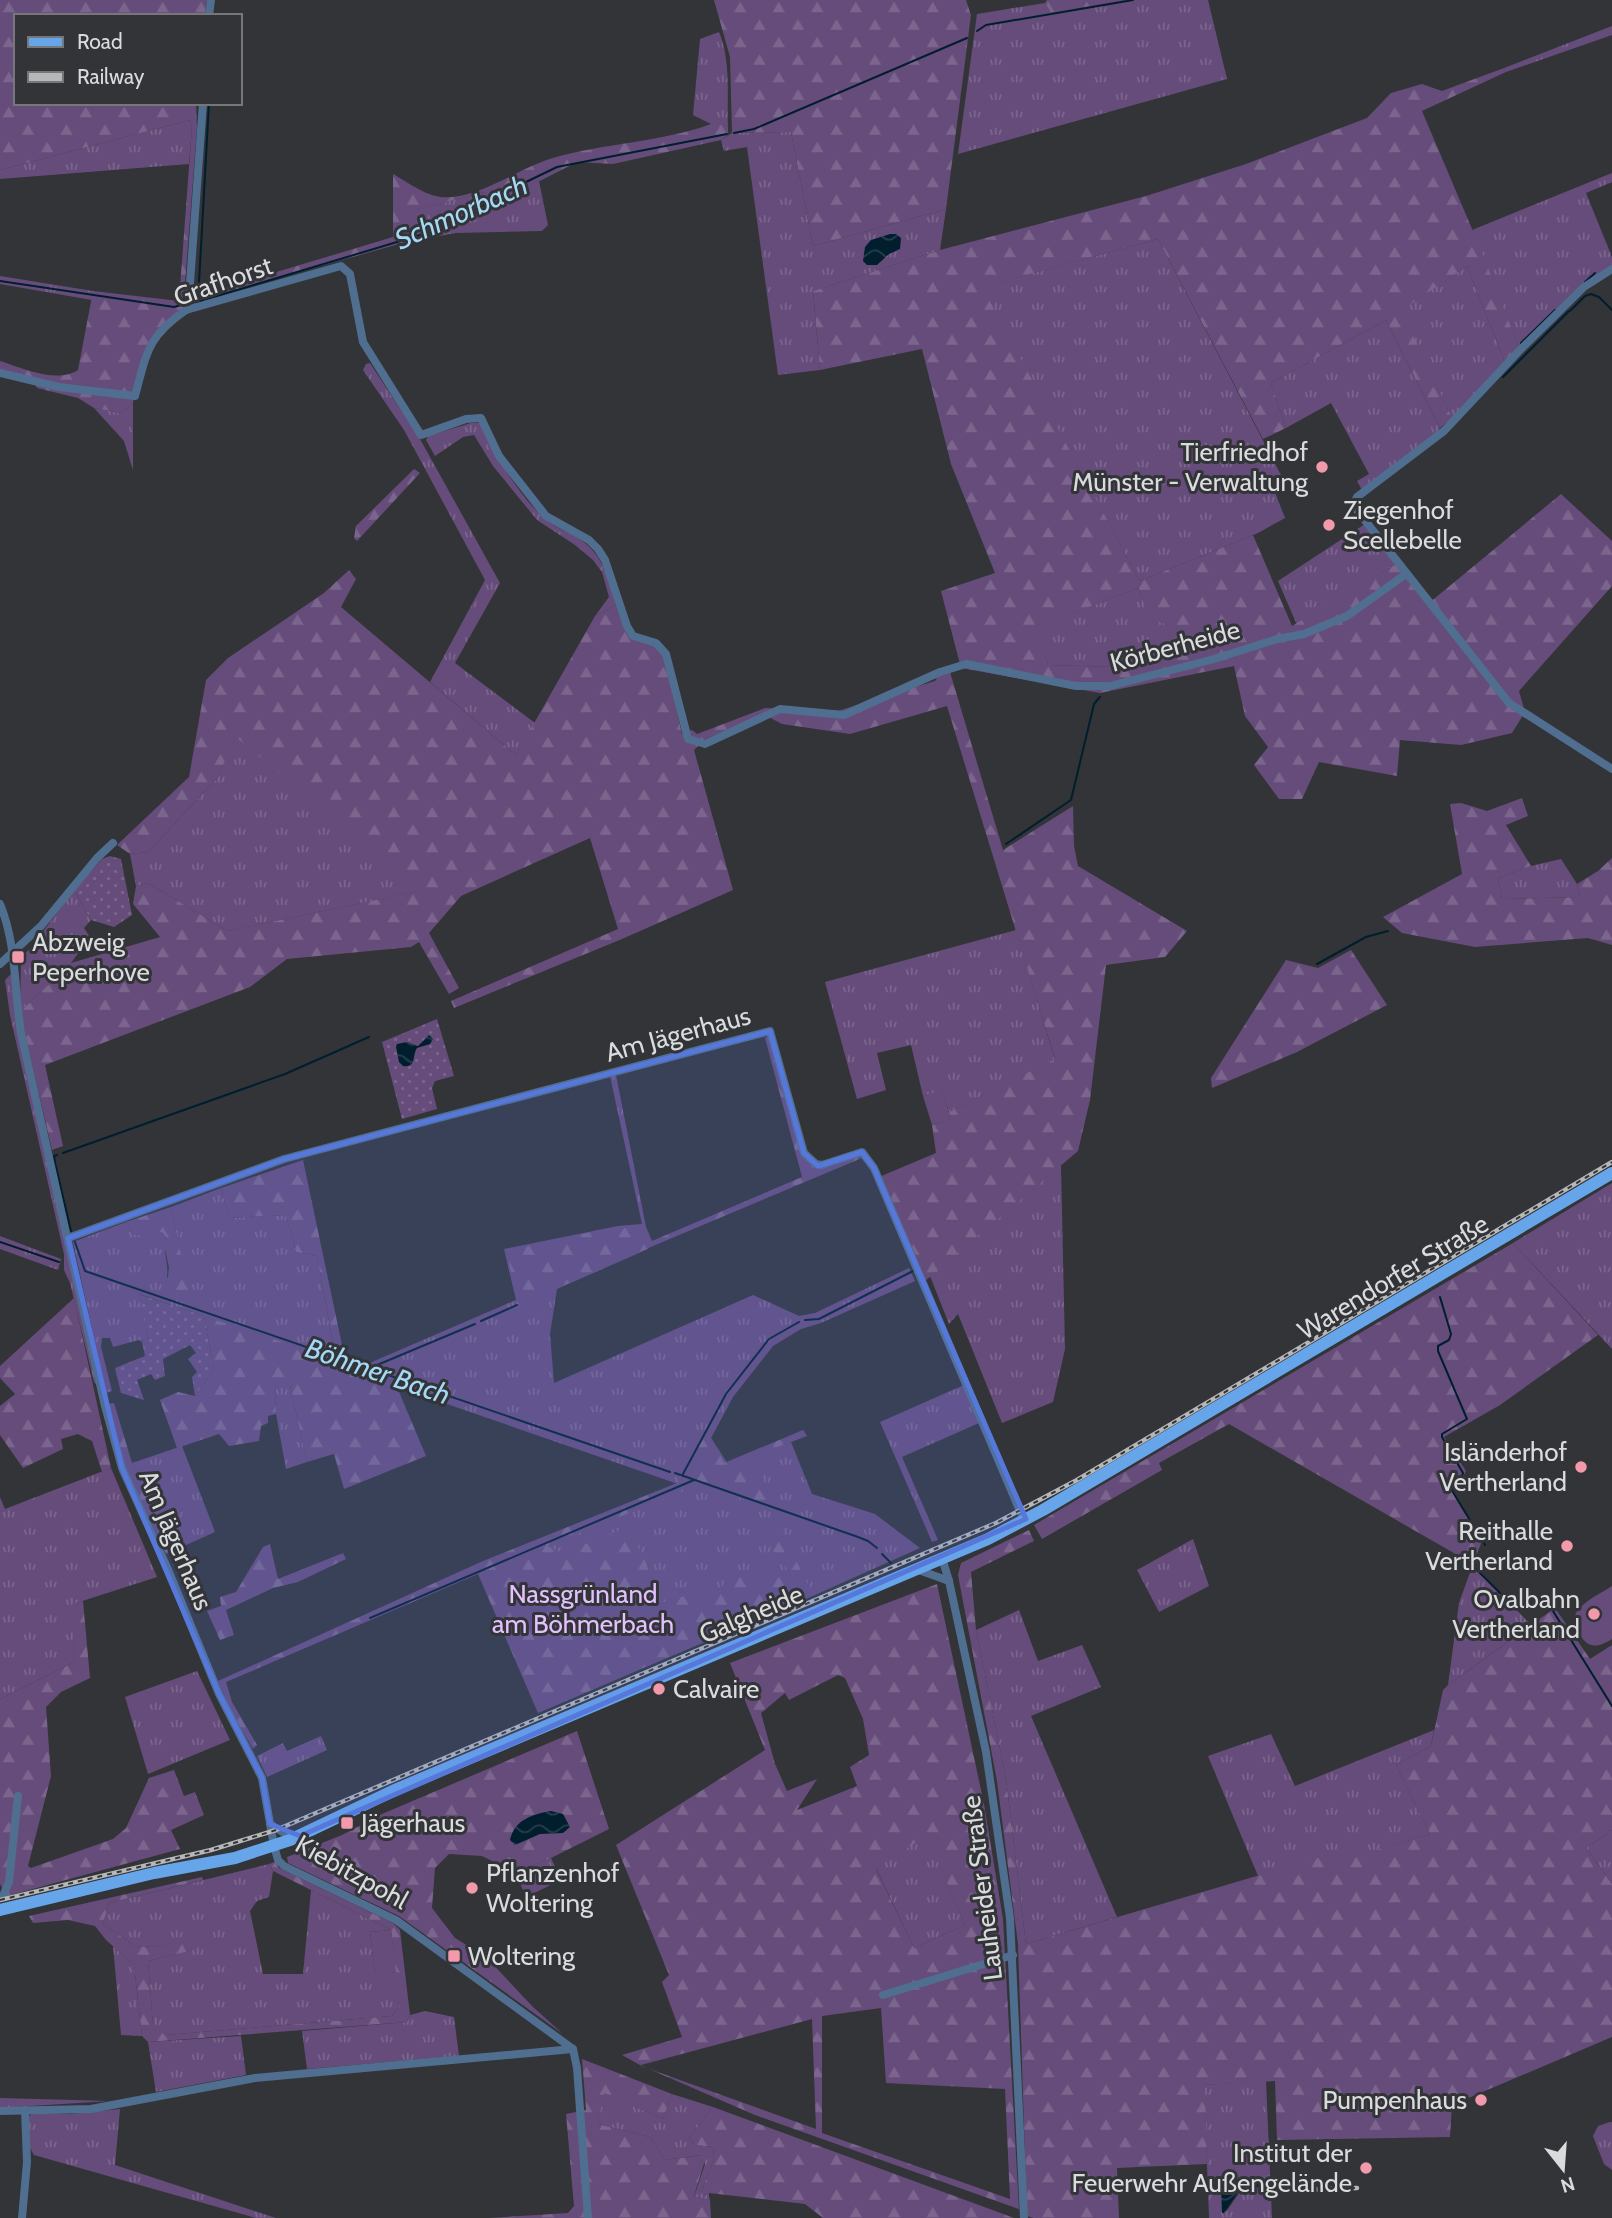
<svg xmlns="http://www.w3.org/2000/svg" width="1612" height="2218" viewBox="0 0 1612 2218" font-family="Cabin,sans-serif">
<style>
.grass{fill:url(#grass-tufts);fill-rule:evenodd}
.forest{fill:url(#forest-firs);fill-rule:evenodd}
.garden{fill:url(#garden-dots)}
.pitch{fill:#664c7b}
.water{fill:url(#water-waves)}
.lines{fill:none;stroke-linecap:round;stroke-linejoin:round}
.stream{stroke:#001e2e;stroke-width:2}
.street{stroke:#506e90;stroke-width:8}
.primary{stroke:#67a5eb;stroke-width:12}
.rail-casing{stroke:#b6b7b9;stroke-width:4.5}
.rail{stroke:#323437;stroke-width:2;stroke-dasharray:5;stroke-linecap:butt}
.marked{fill:#5678da;fill-opacity:0.2;stroke:#5678da;stroke-width:5;stroke-linejoin:round}
.poi-dot{fill:#f29aac;stroke:#323437;stroke-width:2.5}
.labels{text-anchor:middle;dominant-baseline:central;stroke-width:6;stroke-linejoin:round;paint-order:stroke}
.street-label{font-size:26px;fill:#dadbdd;stroke:#323437}
.poi-label{font-size:26px;fill:#dadbdd;stroke:#323437;text-anchor:end}
.park-label{font-size:26px;fill:#e2c1fd;stroke:#323437}
.water-label{font-size:28px;font-style:italic;fill:#a4d8f5;stroke:#323437}
</style>
<defs>
<pattern id="grass-tufts" width="24" height="20" patternUnits="userSpaceOnUse" patternTransform="scale(1.75)"><rect width="24" height="20" fill="#664c7b"/><path d="M3 7l-1-3M5 7V3M7 7l1-3M15 17l-1-3M17 17v-4M19 17l1-3" fill="none" stroke="#7b658d"/></pattern>
<pattern id="forest-firs" width="22" height="20" patternUnits="userSpaceOnUse" patternTransform="scale(1.75)"><rect width="22" height="20" fill="#664c7b"/><path d="M5 1l3.5 6h-7zM16 11l3.5 6h-7z" fill="#7b658d"/></pattern>
<pattern id="garden-dots" width="8" height="8" patternUnits="userSpaceOnUse" patternTransform="scale(1.75)"><rect width="8" height="8" fill="#664c7b"/><path d="M2 2h.1M6 6h.1" fill="none" stroke="#7b658d" stroke-width="1.8" stroke-linecap="round"/></pattern>
<pattern id="water-waves" width="16" height="10" patternUnits="userSpaceOnUse" patternTransform="scale(1.75)"><rect width="16" height="10" fill="#001e2e"/><path d="M0 5q4-4 8 0t8 0" fill="none" stroke="#253e4c"/></pattern>
</defs>
<rect width="100%" height="100%" fill="#323437"/>
<!-- grass -->
<g class="grass">
<polygon points="1126,0 1208,0 1227,79 958,154 977,14 1045,3 1051,13"/>
<polygon points="1612,26 1612,35 1506,72 1504,68"/>
<path d="M719,32C731,60 727,97 728,127L723,124H711L693,115L700,39Z"/>
<polygon points="190,120 192,127 189,164 0,179 0,170"/>
<polygon points="791,132 813,246 946,209 940,250 813,291 820,370 778,375 747,147 724,151 721,140 732,133"/>
<path d="M1612,173V182L1586,193L1612,257V266C1576,285 1548,320 1519,348L1472,230Z"/>
<polygon points="539,181 548,225 542,231 456,233 406,242 405,213 484,192 498,202"/>
<polygon points="1158,239 1281,475 1271,482 1285,518 1258,533 1140,581 981,287"/>
<polygon points="1467,266 1505,362 1452,418 1400,311"/>
<polygon points="0,276 93,291 92,300 0,284"/>
<polygon points="1386,320 1440,428 1437,433 1362,490 1357,481 1369,474 1331,403 1286,428 1271,383"/>
<polygon points="370,363 420,439 500,583 455,663 535,723 516,755 430,682 485,580 404,430 363,370 366,364"/>
<polygon points="133,403 133,470 124,441 94,408 121,413"/>
<path d="M471,423H479L482,427C497,458 517,493 543,517C552,526 566,531 576,537C603,552 608,578 616,605L595,616L609,597L602,572L593,560L575,545L537,520L493,466L474,435L463,437L435,456L426,440L428,436Z"/>
<polygon points="1365,524 1396,564 1297,625 1278,581"/>
<polygon points="1138,588 1151,619 1166,623 1175,650 1113,667 1048,665 1036,627"/>
<polygon points="235,735 419,891 228,931 148,883 136,886 130,854 148,852 219,776"/>
<polygon points="1561,859 1577,884 1580,897 1502,899 1498,878 1531,866"/>
<polygon points="74,890 91,920 84,928 90,937 71,963 20,1012 21,957 30,949"/>
<polygon points="1016,930 1055,1060 949,1112 942,1091 923,1096 911,1045 877,1053 886,1090 857,1099 825,982"/>
<polygon points="11,974 99,1387 94,1382 70,1283 64,1270 64,1254 10,1015 5,980"/>
<polygon points="616,1075 646,1227 643,1228 648,1249 557,1289 550,1334 554,1383 753,1295 799,1316 815,1313 909,1268 915,1281 821,1323 801,1329 773,1346 733,1397 711,1438 728,1464 769,1495 750,1457 791,1442 812,1494 875,1514 920,1548 806,1599 540,1712 478,1569 678,1484 395,1386 358,1368 516,1300 504,1249 618,1226 642,1224 610,1076"/>
<polygon points="1061,1165 1065,1349 1053,1402 1002,1423 958,1314 949,1324 930,1276"/>
<polygon points="1612,1183 1612,1349 1513,1243"/>
<path d="M221,1188L229,1218L286,1215L296,1252L317,1256L336,1361L139,1294L149,1341L142,1342L139,1340L113,1347L110,1338H102L101,1347L112,1391L106,1393L73,1242L126,1222L135,1235L162,1231L166,1237C162,1251 169,1263 167,1277L191,1306L171,1207Z"/>
<polygon points="0,1236 61,1259 58,1270 0,1249"/>
<polygon points="275,1385 290,1385 307,1462 286,1469 276,1414"/>
<polygon points="964,1385 979,1423 902,1457 938,1540 932,1542 880,1422"/>
<polygon points="182,1446 215,1532 175,1550 147,1482 132,1463"/>
<polygon points="111,1468 157,1577 73,1604 74,1662 0,1699 0,1497 5,1509"/>
<polygon points="1193,1539 1209,1586 1159,1612 1137,1570"/>
<polygon points="1473,1564 1531,1625 1448,1685 1459,1603"/>
<polygon points="1019,1610 1038,1661 1082,1645 1101,1687 1031,1716 1117,1917 1026,1944 1006,1779 976,1630"/>
<polygon points="197,1671 230,1740 148,1774 125,1697"/>
<polygon points="1434,1730 1431,1746 1396,1765 1430,1834 1325,1866 1321,1858 1258,1876 1208,1756 1271,1734 1295,1786"/>
<polygon points="321,1736 327,1750 267,1777 257,1756 283,1743 287,1751"/>
<polygon points="1612,1830 1612,1884 1586,1848"/>
<polygon points="927,1834 965,1925 914,1948 876,1868"/>
<polygon points="551,1858 561,1880 526,1897 515,1872"/>
<polygon points="269,1864 273,1871 269,1897 257,1901 250,1911 263,1974 303,1974 311,1890 391,1930 370,1932 375,1974 396,1972 399,2007 392,2016 165,2035 153,2026 148,1961 193,1950 191,1939 155,1947 135,1946 103,1924 109,1903"/>
<polygon points="113,1946 134,1965 142,2036 121,2035"/>
<polygon points="425,2011 454,2017 459,2056 307,2069 302,2031 407,2022 410,2015"/>
<polygon points="241,2036 246,2075 156,2092 148,2042"/>
<path d="M1266,2081L1272,2218H1209L1204,2085ZM1224,2179L1254,2188L1242,2189L1226,2212Z"/>
<polygon points="603,2092 663,2119 672,2094 713,2107 689,2138 695,2145 713,2147 714,2158 701,2193 709,2196 710,2200 694,2197 705,2164 701,2155 665,2160 650,2137 598,2124"/>
<polygon points="0,2098 109,2101 0,2108"/>
<polygon points="120,2109 115,2165 276,2218 256,2218 34,2155 29,2146 28,2118 32,2113 70,2114"/>
<polygon points="1610,2122 1612,2122 1612,2170 1604,2164 1593,2136 1598,2126"/>
</g>
<!-- forest -->
<g class="forest">
<path d="M0,0H207L205,16H16V103H196L197,128L183,309L162,326L145,349L133,403L121,413L94,408L78,398L37,388L32,380L0,371V361C22,368 57,384 78,370L93,291L179,301L192,127L190,120L0,170Z"/>
<polygon points="714,0 966,0 971,15 946,209 813,246 791,132 732,133 730,57"/>
<polygon points="1047,0 1126,0 1051,13 1045,3"/>
<path d="M1504,68L1506,72L1422,111L1483,255L1519,348L1505,362L1467,266L1401,311L1452,418L1440,428L1386,320L1271,383L1286,428L1263,439L1158,239L982,287L1140,581L1253,535L1292,626L1396,564L1429,603L1561,494L1612,541V586L1519,691L1525,712L1512,733L1461,745L1400,740L1397,776L1319,762L1302,799H1279L1254,765L1268,747L1245,716L1234,666L1100,693L961,668L941,591L995,573L951,464L922,349L820,370L813,291L940,250L1146,196L1246,164L1367,118L1391,93L1422,84L1442,91ZM1138,588L1151,620L1166,624L1175,650L1113,667L1048,665L1037,627Z"/>
<path d="M711,124H723L728,127V135L721,140L613,164L577,162L497,203L484,192L406,213V242L200,300V295L393,237V174C411,184 430,200 452,197C488,193 519,168 553,158C604,143 663,142 711,124Z"/>
<polygon points="414,469 420,473 357,541 354,538 356,526"/>
<polygon points="349,570 356,579 341,607 516,755 595,616 616,605 623,625 654,646 664,655 682,734 692,730 697,734 765,708 838,711 935,681 939,675 950,672 1003,850 1073,806 1074,846 1078,866 1187,931 1165,957 1106,965 1090,1100 1078,1151 925,1281 879,1177 936,1153 932,1125 950,1119 949,1112 1055,1059 947,706 850,734 782,724 763,714 704,740 694,750 733,890 622,939 454,1008 451,1001 618,929 590,838 461,896 429,933 459,988 449,994 419,942 411,947 287,959 250,987 45,1065 63,1146 52,1150 20,1012 71,963 160,937 133,904 136,886 148,883 228,931 418,891 235,736 219,776 148,852 130,854 117,845 189,777 206,680 228,658 324,593"/>
<polygon points="1522,798 1528,816 1506,825 1531,866 1498,878 1502,899 1580,897 1577,884 1598,871 1612,858 1612,945 1588,938 1475,947 1402,933 1383,917 1462,874 1450,804 1461,803 1487,811"/>
<polygon points="1351,950 1387,1005 1297,1052 1212,1088 1211,1078 1286,960 1318,968"/>
<path d="M768,1036L801,1152C818,1179 832,1165 857,1156L862,1158L653,1246L519,1305L506,1251L601,1230L642,1227H646L652,1241L802,1177L765,1038Z"/>
<polygon points="303,1160 346,1364 394,1380 426,1456 344,1489 334,1454 307,1462 290,1385 275,1385 276,1414 268,1416 268,1423 261,1426 259,1441 229,1446 219,1434 177,1448 160,1400 178,1392 195,1396 214,1369 204,1316 336,1360 317,1256 296,1252 286,1215 229,1218 221,1188"/>
<polygon points="171,1207 192,1307 167,1286 169,1267 164,1245 166,1237 162,1232 135,1235 126,1222"/>
<polygon points="1513,1243 1598,1335 1500,1405 1444,1437 1466,1471 1461,1481 1452,1489 1482,1541 1473,1564 1229,1424 1159,1463 1162,1470 1042,1539 1034,1525"/>
<polygon points="74,1298 111,1468 102,1472 92,1441 78,1434 61,1439 63,1449 23,1468 0,1435 0,1406 15,1394 0,1378 0,1366"/>
<polygon points="114,1403 132,1463 147,1482 175,1550 166,1554 124,1465 108,1404"/>
<path d="M803,1430L807,1436L751,1457L769,1495L762,1507L704,1483L547,1546L563,1553L628,1527L646,1562L654,1589L663,1602L688,1595L703,1588L711,1591L722,1587C731,1567 752,1578 770,1580L780,1571L787,1574V1569L773,1551L768,1520L778,1523L813,1595L538,1713L478,1574L226,1682L232,1702L257,1745L253,1749L230,1709L218,1681L483,1561L677,1483L701,1441L711,1438L724,1463Z"/>
<polygon points="1029,1530 1034,1541 971,1572 976,1630 1006,1779 1026,1944 1321,1857 1326,1865 1430,1834 1396,1765 1431,1746 1443,1690 1448,1685 1555,1608 1590,1659 1612,1645 1612,1830 1586,1848 1612,1884 1612,2037 1452,2105 1450,2137 1277,2140 1275,2081 1205,2085 1207,2164 1117,2168 1119,2218 1034,2218 1027,2216 1018,1944 997,1781 958,1575 961,1563"/>
<polygon points="270,1544 278,1579 343,1553 346,1559 298,1582 273,1588 226,1610 234,1635 220,1640 207,1611 221,1606 220,1597 236,1592 263,1547"/>
<path d="M937,1584L984,1804L1003,1919L1019,2209L755,2115L640,2065L622,2055L682,2037L662,1982L669,1975L616,1845L765,1750L730,1663ZM838,1675L845,1678L863,1719L869,1755L850,1767L857,1786L797,1810L817,1779L787,1791L775,1764L761,1713L785,1693L789,1700ZM927,1835L965,1925L914,1948L876,1869ZM881,2008L886,2083L1005,2089L1010,2199L822,2133V2016ZM812,2019L816,2129L641,2066V2065Z"/>
<polygon points="83,1601 90,1678 61,1692 46,1707 51,1776 28,1866 31,1868 113,1839 126,1828 149,1778 174,1770 184,1796 195,1792 204,1815 171,1830 180,1849 7,1896 0,1884 0,1699 74,1662 72,1604"/>
<polygon points="577,1731 609,1829 551,1858 515,1872 482,1856 449,1854 435,1868 432,1908 455,1938 486,1957 533,2007 563,2034 399,1916 288,1863 287,1857 342,1835 382,1814"/>
<polygon points="275,1862 279,1868 393,1923 400,1930 410,2015 407,2022 148,2042 142,2036 134,1965 106,1940 95,1926 68,1920 33,1923 29,1916 202,1877 203,1880 109,1903 103,1924 135,1946 155,1947 191,1938 194,1950 148,1961 153,2025 165,2035 392,2016 399,2007 391,1930 273,1871 269,1864"/>
<polygon points="582,2059 672,2094 663,2119 604,2093 598,2124 650,2137 665,2160 702,2155 706,2157 694,2196 710,2200 711,2218 488,2218 568,2213 574,2206 566,2114 586,2110"/>
<polygon points="713,2107 1014,2218 823,2218 805,2204 709,2193 709,2196 701,2193 714,2158 713,2147 695,2145 689,2138"/>
</g>
<!-- garden -->
<g class="garden">
<polygon points="110,856 121,859 132,915 114,927 91,920 74,890 102,859"/>
<polygon points="437,1019 454,1076 435,1081 432,1088 437,1109 402,1119 382,1042"/>
<polygon points="138,1294 204,1316 214,1369 195,1396 192,1377 197,1372 188,1359 196,1353 190,1345 163,1359 165,1376 155,1380 151,1374 137,1380 144,1400 121,1393 115,1368 145,1356 142,1342 149,1340"/>
</g>
<!-- pitch -->
<g class="pitch">
<polygon points="942,1090 951,1119 932,1125 923,1096"/>
<path d="M1612,1586V1639C1605,1643 1599,1647 1591,1645C1581,1642 1571,1622 1576,1613C1582,1602 1601,1593 1612,1586Z"/>
<polygon points="391,1930 396,1972 375,1975 370,1932"/>
</g>
<!-- water -->
<g class="water">
<polygon points="890,234 896,234 901,238 900,249 889,254 877,265 867,265 863,261 865,247 871,240"/>
<path d="M429,1035L433,1039L430,1044L417,1048C412,1055 417,1068 403,1066L399,1062L396,1047L397,1044L407,1042L418,1046Z"/>
<path d="M551,1811L563,1814L570,1827L563,1833L540,1834L515,1845L510,1840C514,1820 533,1814 551,1811Z"/>
<polygon points="1224,2179 1255,2179 1258,2183 1258,2187 1239,2191 1224,2213 1222,2213 1221,2185 1221,2181"/>
</g>
<g class="lines">
<!-- stream -->
<g class="stream">
<polyline points="977,31 986,25 1133,0"/>
<polyline points="734,133 754,129 967,38"/>
<polyline points="0,281 174,307 181,305"/>
<polyline points="1585,282 1595,273"/>
<polyline points="198,301 209,103"/>
<polyline points="197,302 427,233 450,224 524,183 557,167 727,134"/>
<polyline points="1570,311 1585,296 1591,294 1599,297 1612,310"/>
<polyline points="1521,343 1555,310"/>
<polyline points="1503,377 1569,311"/>
<polyline points="1006,844 1071,800 1094,704 1100,697"/>
<polyline points="1317,964 1366,937 1388,931"/>
<polyline points="63,1153 285,1074 369,1037"/>
<polyline points="57,1155 54,1156 55,1163 71,1231"/>
<polyline points="0,1242 59,1262"/>
<polyline points="75,1242 85,1271 670,1472"/>
<polyline points="1440,1297 1451,1334 1449,1340 1438,1346 1438,1351 1467,1419 1442,1434 1442,1437 1463,1473 1461,1480 1451,1489 1485,1545"/>
<polyline points="805,1320 819,1319 913,1271"/>
<polyline points="481,1321 517,1305"/>
<polyline points="370,1368 475,1324"/>
<polyline points="675,1473 858,1537 868,1541 877,1548"/>
<polyline points="683,1474 726,1394 769,1339 799,1322"/>
<polyline points="882,1554 891,1563"/>
<polyline points="1474,1567 1511,1604 1534,1606"/>
<polyline points="1553,1611 1612,1706"/>
<polyline points="370,1618 694,1480"/>
</g>
<!-- street -->
<g class="street">
<polyline points="209,16 211,0"/>
<polyline points="1612,269 1584,287 1521,349 1444,431 1357,497 1354,503 1356,509 1509,703 1612,769"/>
<polyline points="186,310 189,297 203,103"/>
<path d="M0,373L59,387L135,396C147,352 147,337 186,310L341,266L350,274L363,342L421,435L466,419L481,418L499,456L546,516L589,540L598,549L605,560L627,626L633,636L656,643L666,654L688,739L705,744L780,709L844,715L940,672L966,664L1076,686H1110L1214,659L1277,639L1304,634L1347,616L1406,574"/>
<path d="M0,904C17,945 14,990 21,1033L105,1406L122,1468L169,1572L219,1694L262,1778L274,1846L278,1860L284,1866L396,1920L573,2049L577,2068L588,2218"/>
<polyline points="0,964 41,926 97,858 113,843"/>
<polyline points="68,1238 284,1159 770,1031 804,1153 816,1164 822,1165 862,1152 874,1168 1020,1511 1026,1519"/>
<polyline points="942,1558 949,1581 986,1752 1010,1918 1024,2218"/>
<polyline points="916,1569 949,1581"/>
<polyline points="270,1824 284,1833 298,1836"/>
<polyline points="3,1896 9,1882 18,1796"/>
<polyline points="883,1995 1013,1955"/>
<polyline points="0,2111 91,2109 255,2078 573,2049"/>
<polyline points="22,2218 27,2162 25,2110"/>
</g>
<!-- primary -->
<polyline class="primary" points="0,1910 154,1873 235,1858 290,1840 397,1789 988,1539 1043,1510 1109,1471 1612,1173"/>
<!-- rail casing -->
<g class="rail-casing">
<g id="rail">
<polyline points="0,1900 211,1850 276,1830 996,1523 1077,1480 1612,1162"/>
<polyline points="1300,2190 1357,2188"/>
</g>
</g>
<!-- rail -->
<use href="#rail" class="rail"/>
</g>
<!-- marked area -->
<path class="marked" d="M770,1031L804,1153L818,1166L862,1152L874,1168L1026,1519L300,1836L270,1824L262,1778L219,1694L122,1468L68,1238L284,1159Z"/>
<!-- markers -->
<g class="poi-dot">
<circle cx="1322" cy="467" r="7"/>
<circle cx="1329" cy="525" r="7"/>
<rect x="11" y="950" width="14" height="14" rx="3.5"/>
<circle cx="1581" cy="1467" r="7"/>
<circle cx="1567" cy="1546" r="7"/>
<circle cx="1594" cy="1614" r="7"/>
<circle cx="659" cy="1689" r="7"/>
<rect x="340" y="1816" width="14" height="14" rx="3.5"/>
<circle cx="472" cy="1888" r="7"/>
<rect x="447" y="1949" width="14" height="14" rx="3.5"/>
<circle cx="1481" cy="2100" r="7"/>
<circle cx="1366" cy="2168" r="7"/>
</g>
<g class="labels">
<!-- street labels -->
<g class="street-label">
<text transform="translate(223 281) rotate(-19)">Grafhorst</text>
<text transform="translate(1175 646) rotate(-15)">Körberheide</text>
<text transform="translate(678 1034) rotate(-15)">Am Jägerhaus</text>
<text transform="translate(1393 1277) rotate(-31)">Warendorfer Straße</text>
<text transform="translate(176 1540) rotate(67)">Am Jägerhaus</text>
<text transform="translate(751 1614) rotate(-23)">Galgheide</text>
<text transform="translate(352 1872) rotate(29)">Kiebitzpohl</text>
<text transform="translate(982 1888) rotate(-97)">Lauheider Straße</text>
</g>
<!-- poi labels -->
<g class="poi-label">
<text x="1308" y="452">Tierfriedhof<tspan x="1308" dy="30">Münster - Verwaltung</tspan></text>
<text x="1343" y="510" text-anchor="start">Ziegenhof<tspan x="1343" dy="30">Scellebelle</tspan></text>
<text x="32" y="942" text-anchor="start">Abzweig<tspan x="32" dy="30">Peperhove</tspan></text>
<text x="1567" y="1452">Isländerhof<tspan x="1567" dy="30">Vertherland</tspan></text>
<text x="1553" y="1531">Reithalle<tspan x="1553" dy="30">Vertherland</tspan></text>
<text x="1580" y="1599">Ovalbahn<tspan x="1580" dy="30">Vertherland</tspan></text>
<text x="673" y="1689" text-anchor="start">Calvaire</text>
<text x="361" y="1823" text-anchor="start">Jägerhaus</text>
<text x="486" y="1873" text-anchor="start">Pflanzenhof<tspan x="486" dy="30">Woltering</tspan></text>
<text x="468" y="1956" text-anchor="start">Woltering</text>
<text x="1467" y="2100">Pumpenhaus</text>
<text x="1352" y="2153">Institut der<tspan x="1352" dy="30">Feuerwehr Außengelände</tspan></text>
</g>
<!-- park labels -->
<g class="park-label">
<text x="583" y="1594">Nassgrünland<tspan x="583" dy="30">am Böhmerbach</tspan></text>
</g>
<!-- water labels -->
<g class="water-label">
<text transform="translate(461 212) rotate(-24)">Schmorbach</text>
<text transform="translate(378 1371) rotate(19)">Böhmer Bach</text>
</g>
</g>
<!-- legend -->
<rect x="14" y="14" width="228" height="91" fill="#323437" stroke="#757779" stroke-width="2"/>
<rect x="28" y="37" width="35" height="10" fill="#67a5eb" stroke="#757779" stroke-width="2"/>
<text x="77" y="49" font-size="21" fill="#dadbdd">Road</text>
<rect x="28" y="72" width="35" height="10" fill="#b6b7b9" stroke="#757779" stroke-width="2"/>
<text x="77" y="84" font-size="21" fill="#dadbdd">Railway</text>
<!-- north arrow -->
<g transform="translate(1563 2169) rotate(163)" stroke="#323437" stroke-width="5" paint-order="stroke">
<path d="M0-5L12 26L0 18L-12 26Z" fill="#dadbdd"/>
<text y="-10" font-size="19" font-weight="bold" text-anchor="middle" fill="#dadbdd">N</text>
</g>
</svg>
